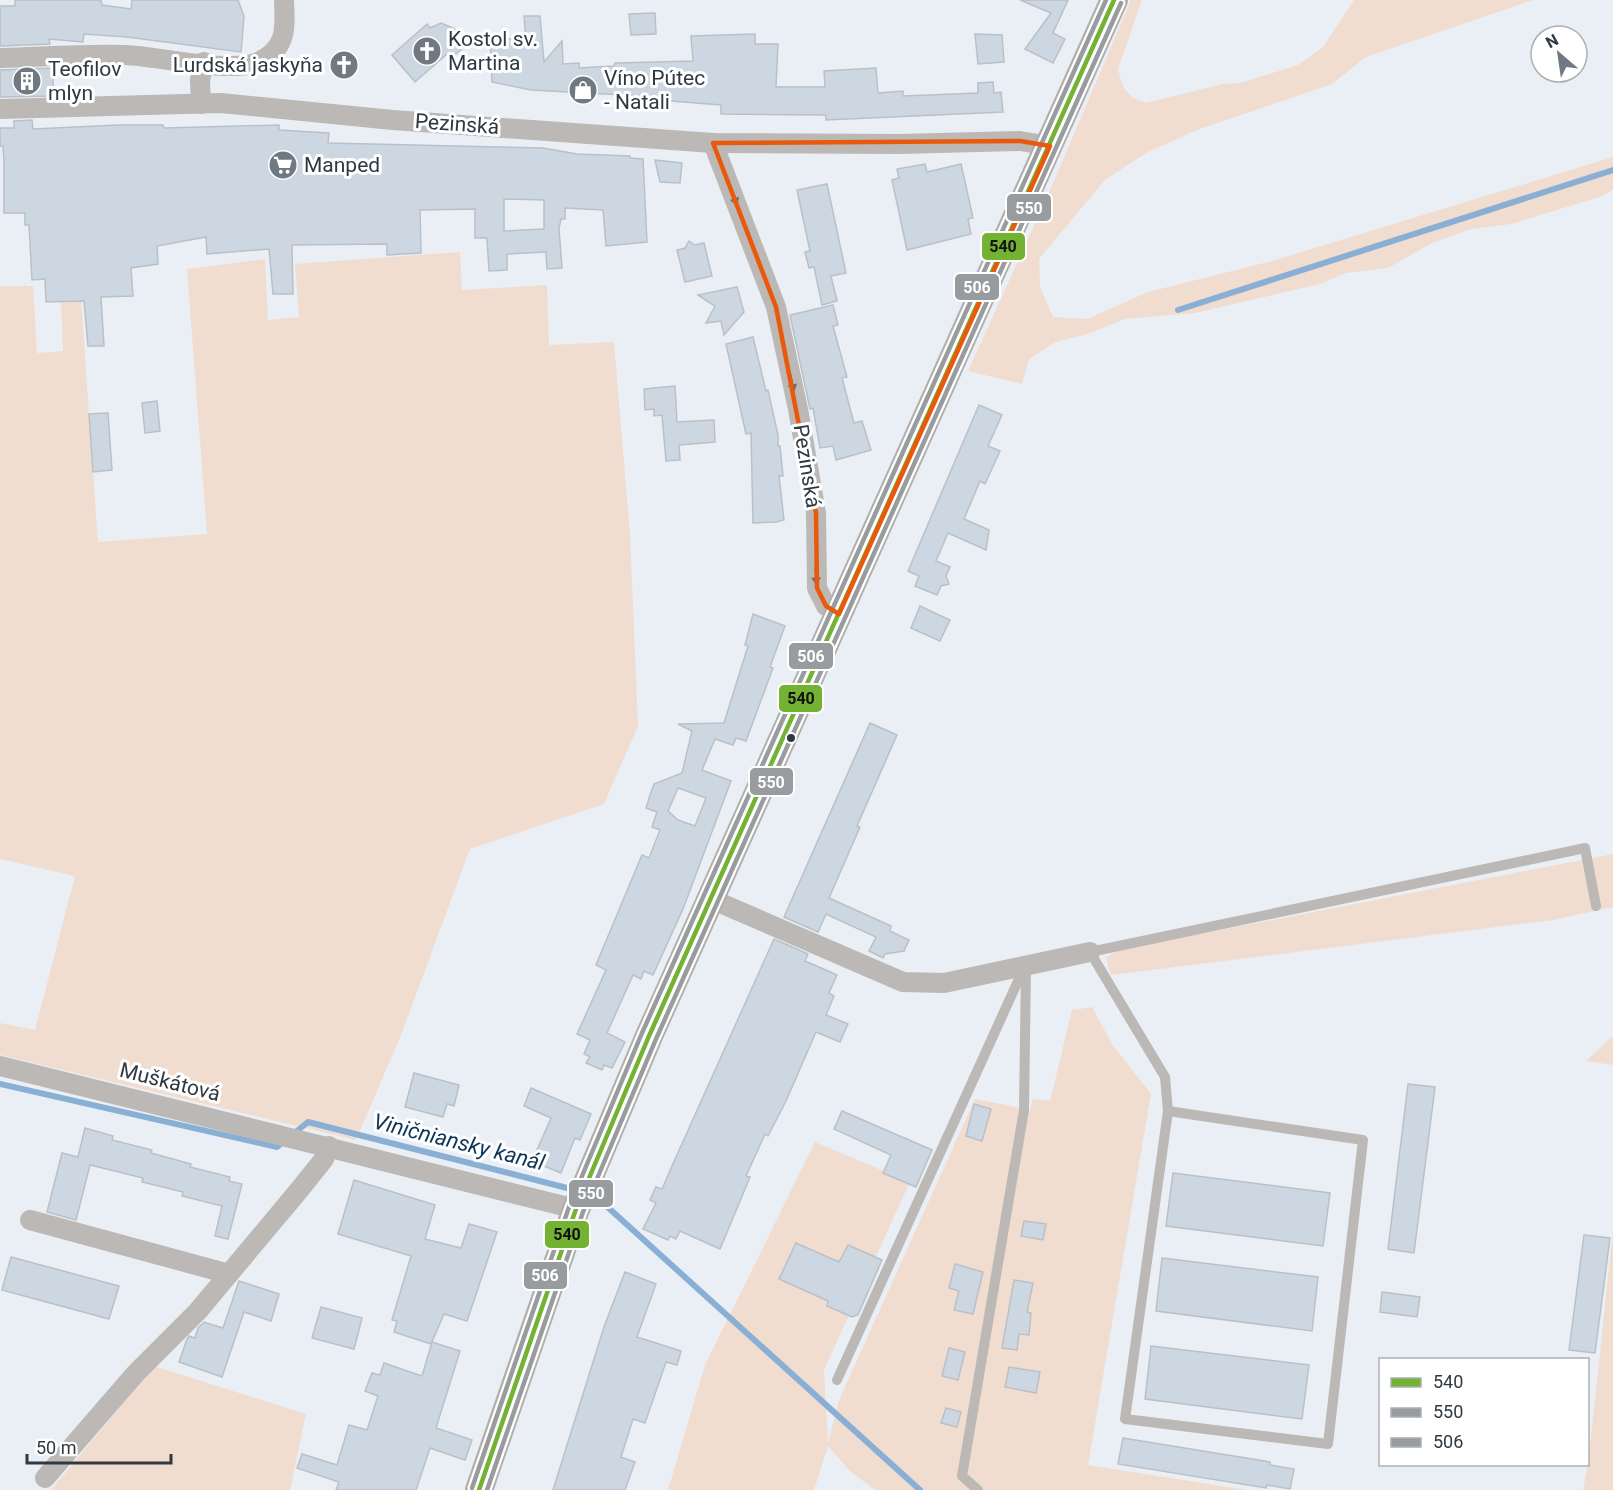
<svg xmlns="http://www.w3.org/2000/svg" width="1613" height="1490" viewBox="0 0 1613 1490" font-family="Roboto,sans-serif">
<style>
.green{fill:#f1ddd0}
.lines{fill:none;stroke-linecap:round;stroke-linejoin:round}
.stream{stroke:#89b0d4;stroke-width:6}
.building{fill:#cdd7e2;stroke:#bac0c7;stroke-width:1.5;fill-rule:evenodd}
.lane{stroke:#bbb8b5;stroke-width:10}
.street{stroke:#bbb8b5;stroke-width:20}
.secondary{stroke:#b1aeab;stroke-width:28}
.bus-1-casing{stroke:#fff;stroke-width:9}
.bus-2-casing{stroke:#fff;stroke-width:9}
.bus-3-casing{stroke:#fff;stroke-width:9}
.bus-1{stroke:#74b234;stroke-width:4.5}
.bus-2{stroke:#989c9e;stroke-width:4.5}
.bus-3{stroke:#989c9e;stroke-width:4.5}
.oneway{fill:#666c70}
.marked{fill:none;stroke:#e8590c;stroke-width:4.5;stroke-linejoin:round}
.bus-dot{fill:#2e3942;stroke:#fff;stroke-width:2}
.labels{text-anchor:middle;dominant-baseline:central;stroke-width:6;stroke-linejoin:round;paint-order:stroke}
.poi-label{font-size:21px;fill:#2e3942;stroke:#fff;text-anchor:start}
.street-label{font-size:21px;fill:#2e3942;stroke:#fff}
.water-label{font-size:22px;font-style:italic;fill:#0d3657;stroke:#fff}
.line-badge{stroke:#fff;stroke-width:2}
.badge-label{font-size:16px;text-anchor:middle;font-weight:bold;fill:#fff}
.pale-badge-label{font-size:16px;text-anchor:middle;font-weight:bold;fill:#111}
</style>
<rect width="100%" height="100%" fill="#eaeff5"/>
<!-- green -->
<g class="green">
<polygon points="1131,0 1142,0 1118,69 1123,87 1132,97 1146,103 1223,84 1240,83 1298,65 1323,47 1354,0 1533,0 1366,57 1332,84 1197,130 1146,153 1105,180 1039,259 1040,287 1053,317 1087,319 1148,292 1272,261 1613,157 1613,189 1603,196 1511,224 1471,229 1432,243 1388,268 1346,273 1320,284 1195,313 1125,319 1088,334 1056,342 1029,359 1022,384 968,371 1048,195"/>
<polygon points="460,252 462,290 547,285 549,345 614,342 630,534 638,726 604,804 470,849 401,1035 356,1140 0,1055 0,1023 35,1030 75,876 0,859 0,286 33,286 37,353 63,351 61,301 81,299 98,542 207,534 187,269 265,259 268,320 299,317 295,264"/>
<polygon points="1613,854 1613,907 1553,920 1111,975 1106,958 1117,950"/>
<polygon points="1092,1007 1112,1044 1151,1094 1088,1465 1247,1490 875,1490 850,1471 828,1446 814,1490 668,1490 705,1365 815,1142 910,1182 824,1370 828,1443 839,1400 975,1099 1030,1110 1033,1099 1050,1101 1072,1010"/>
<polygon points="1613,1036 1613,1065 1586,1061"/>
<polygon points="1613,1231 1613,1490 1583,1490 1588,1464"/>
<polygon points="154,1366 306,1414 290,1490 51,1490"/>
</g>
<g class="lines">
<!-- stream -->
<g class="stream">
<polyline points="1178,310 1613,170"/>
<polyline points="0,1084 277,1147 284,1141"/>
<polyline points="292,1135 308,1122 575,1190"/>
<polyline points="590,1196 602,1202 920,1490"/>
</g>
</g>
<!-- building -->
<g class="building">
<polygon points="15,0 101,0 102,5 131,9 132,0 238,0 244,16 241,52 127,37 84,34 83,42 49,39 50,44 0,46 0,6 15,6"/>
<polygon points="1020,0 1068,0 1053,33 1065,39 1053,63 1025,49 1051,13"/>
<polygon points="655,13 656,34 631,35 629,14"/>
<polygon points="524,16 540,16 544,62 562,41 563,64 579,63 579,68 614,66 615,63 693,61 691,36 755,34 755,44 778,44 776,87 825,87 824,71 876,68 878,93 903,91 903,96 978,93 978,83 993,82 994,93 1001,92 1003,112 826,120 826,115 721,114 721,105 659,100 659,97 531,90 492,82 490,38 526,39"/>
<polygon points="441,23 455,29 454,39 462,49 451,58 447,54 415,82 392,55 427,24 430,28"/>
<polygon points="975,34 1002,35 1004,62 978,64"/>
<polygon points="52,68 54,96 0,97 0,70"/>
<path d="M32,120L33,129L118,125H163L164,128L279,125V130L329,133L328,143L543,148L577,154L630,156V158L643,159L647,242L606,246L603,210L565,208V219H561L559,229L562,268L547,269L546,252L507,254V270L489,271L487,238H475V209L420,210L421,253L387,255V244L292,245L293,294H273L269,249L207,254L206,237L157,246L158,264L131,268L133,296L101,297L104,346H88L84,301L46,302L45,279L32,280L29,225H25V213H4V161L3,146H0V128H14V121ZM504,199L544,200V229L504,231Z"/>
<polygon points="655,160 682,163 680,183 660,182"/>
<polygon points="925,164 927,172 961,164 973,218 968,219 971,234 907,250 892,180 899,178 897,169"/>
<polygon points="827,184 846,273 831,276 837,301 822,305 814,267 809,268 805,252 810,251 797,190"/>
<polygon points="689,241 695,245 704,243 712,276 685,282 677,250 685,248"/>
<polygon points="737,287 744,312 724,335 721,321 706,323 715,306 698,295"/>
<polygon points="833,305 838,325 833,326 847,377 842,378 854,423 862,421 871,450 836,460 833,446 820,448 813,408 810,409 790,315"/>
<polygon points="753,337 766,391 768,390 778,435 778,446 780,446 783,476 779,476 784,520 776,522 753,523 751,433 746,434 726,344"/>
<polygon points="675,386 677,422 714,420 715,442 679,445 680,460 666,461 662,415 654,416 654,409 645,410 644,389"/>
<polygon points="157,401 160,431 145,433 142,403"/>
<polygon points="979,405 1002,415 988,446 1000,451 985,484 980,481 964,519 989,530 986,550 948,533 936,561 950,567 946,576 949,584 941,586 937,595 915,586 919,576 908,571"/>
<polygon points="108,413 112,470 93,472 89,414"/>
<polygon points="920,606 950,620 940,641 911,628"/>
<path d="M753,614L785,626L770,667L773,668L746,741L736,738L733,745L715,739L702,770L731,781L683,909L653,975L644,971L641,979L633,975L607,1033L625,1042L612,1068L604,1065L602,1070L586,1063L590,1057L584,1054L590,1040L577,1034L606,970L596,965L642,855L649,858L660,830L652,827L657,812L646,808L650,795L654,784L682,773L692,731L678,724L724,723L748,646L745,645ZM678,788L706,798L695,826L678,820L668,811Z"/>
<polygon points="870,723 897,735 857,826 860,827 829,898 891,926 890,931 909,940 904,951 885,954 883,958 869,951 876,937 826,914 818,932 784,917"/>
<polygon points="774,939 808,954 805,961 837,975 829,993 834,996 826,1015 848,1024 840,1042 816,1032 786,1101 768,1136 765,1134 746,1176 750,1177 720,1249 680,1231 676,1239 670,1236 668,1240 643,1229 656,1203 650,1200 656,1187 662,1189 672,1166"/>
<polygon points="414,1073 459,1085 454,1106 447,1104 443,1117 405,1107"/>
<polygon points="1408,1084 1435,1087 1414,1253 1388,1249"/>
<polygon points="531,1088 591,1114 580,1140 575,1138 561,1173 532,1161 551,1118 524,1106"/>
<polygon points="974,1104 991,1109 982,1141 966,1136"/>
<polygon points="842,1111 932,1150 916,1187 883,1173 891,1155 834,1129"/>
<polygon points="85,1128 113,1136 112,1140 152,1150 151,1153 191,1164 190,1167 230,1177 229,1181 242,1184 228,1239 215,1236 222,1206 182,1196 183,1192 142,1182 143,1178 90,1165 76,1220 47,1212 62,1153 78,1157"/>
<polygon points="1173,1173 1330,1193 1323,1246 1166,1226"/>
<polygon points="354,1180 435,1205 425,1239 461,1248 469,1224 497,1232 467,1321 444,1314 431,1344 394,1332 397,1321 392,1320 411,1256 338,1234"/>
<polygon points="1024,1221 1046,1224 1043,1240 1021,1236"/>
<polygon points="1584,1235 1610,1238 1595,1353 1569,1350"/>
<polygon points="796,1243 839,1262 848,1245 882,1260 858,1315 852,1317 827,1306 828,1301 779,1279"/>
<polygon points="11,1257 119,1286 109,1319 2,1290"/>
<polygon points="1162,1258 1318,1277 1312,1331 1156,1311"/>
<polygon points="955,1264 983,1272 973,1314 954,1310 959,1291 949,1288"/>
<polygon points="625,1272 656,1284 637,1337 681,1351 677,1365 666,1362 645,1423 633,1419 621,1457 635,1462 625,1490 553,1490 604,1327"/>
<polygon points="1014,1280 1033,1283 1027,1312 1031,1313 1029,1335 1019,1334 1017,1350 1002,1348"/>
<polygon points="239,1281 279,1294 271,1321 244,1312 222,1377 179,1362 187,1339 189,1336 195,1338 198,1328 204,1322 223,1328"/>
<polygon points="1382,1292 1420,1297 1417,1317 1380,1312"/>
<polygon points="321,1307 362,1318 354,1349 312,1338"/>
<polygon points="432,1342 460,1351 436,1428 472,1440 465,1460 430,1448 416,1490 336,1490 339,1482 297,1468 302,1454 337,1465 349,1425 367,1430 378,1396 365,1391 372,1373 380,1375 384,1363 422,1376"/>
<polygon points="1151,1346 1309,1365 1302,1419 1145,1399"/>
<polygon points="949,1348 965,1352 958,1380 942,1376"/>
<polygon points="1009,1367 1040,1372 1036,1393 1005,1387"/>
<polygon points="946,1408 961,1412 957,1427 941,1423"/>
<polygon points="1123,1438 1270,1462 1270,1465 1294,1469 1290,1489 1267,1485 1266,1488 1118,1464"/>
</g>
<g class="lines">
<!-- lane -->
<g class="lane">
<polyline points="1168,1111 1363,1140 1328,1444 1125,1419 1168,1111 1165,1077 1090,952 1585,848 1596,906"/>
<polyline points="837,1380 1023,970"/>
<polyline points="978,1490 962,1476 1024,1110 1026,965"/>
</g>
<!-- street -->
<g class="street">
<path d="M0,58C41,57 83,54 125,55C157,56 230,74 258,62C288,49 285,27 284,0"/>
<polyline points="201,104 200,80 204,62"/>
<polyline points="0,109 221,103 393,120 713,143 899,144 1020,141 1050,146"/>
<polyline points="713,143 776,307 798,409 816,513 817,588 826,606 839,614"/>
<polyline points="711,899 903,982 944,983 1090,952"/>
<polyline points="0,1066 576,1209"/>
<polyline points="30,1220 229,1274"/>
<polyline points="45,1478 136,1373 198,1311 300,1189 324,1159 329,1146"/>
</g>
<!-- secondary -->
<polyline class="secondary" points="479,1490 576,1209 649,1036 1114,0"/>
<!-- bus-1 casing -->
<g class="bus-1-casing">
<polyline id="bus-1" points="479,1490 576,1209 649,1036 1114,0"/>
</g>
<!-- bus-2 casing -->
<g class="bus-2-casing">
<polyline id="bus-2" points="487,1490 583,1212 656,1039 1121,3"/>
</g>
<!-- bus-3 casing -->
<g class="bus-3-casing">
<polyline id="bus-3" points="472,1488 569,1207 642,1033 1106,0"/>
</g>
<!-- bus-1 -->
<use href="#bus-1" class="bus-1"/>
<!-- bus-2 -->
<use href="#bus-2" class="bus-2"/>
<!-- bus-3 -->
<use href="#bus-3" class="bus-3"/>
</g>
<!-- one-way arrows -->
<defs><path id="oneway-solid" d="M-6-.8H1V-3.2L6.5 0L1 3.2V.8H-6Z" transform="scale(1.5)"/></defs>
<g class="oneway">
<use href="#oneway-solid" transform="translate(734 197) rotate(70)"/>
<use href="#oneway-solid" transform="translate(792 383) rotate(78)"/>
<use href="#oneway-solid" transform="translate(816 576) rotate(87)"/>
</g>
<!-- marked area -->
<path class="marked" d="M1020,141L1050,146L839,614L826,606L817,588L816,513L776,307L713,143Z"/>
<!-- icons -->
<defs>
<g id="church-disc" transform="scale(1.5)"><circle r="9.5" fill="#707981" stroke="#fff"/><path d="M-1.2-6h2.4v3.5h3.3v2.4h-3.3V6h-2.4V-.1h-3.3v-2.4h3.3Z" fill="#fff"/></g>
<g id="building-disc" transform="scale(1.5)"><circle r="9.5" fill="#707981" stroke="#fff"/><path d="M-4-6H4V6H1V3H-1V6H-4ZM-2.5-4.3h1.7v1.8h-1.7ZM.8-4.3h1.7v1.8H.8ZM-2.5-1h1.7V.8h-1.7ZM.8-1h1.7V.8H.8Z" fill="#fff"/></g>
<g id="shop-disc" transform="scale(1.5)"><circle r="9.5" fill="#707981" stroke="#fff"/><path d="M-5-2.5h2.3a2.7 3.5 0 0 1 5.4 0H5L5.5 6h-11ZM-1.5-2.5h3a1.5 2.3 0 0 0-3 0Z" fill="#fff"/></g>
<g id="supermarket-disc" transform="scale(1.5)"><circle r="9.5" fill="#707981" stroke="#fff"/><path d="M-6-5.5h2.5l.6 2H6L4.5 2H-2.5L-4.4-4H-6ZM-1.5 3.2a1.3 1.3 0 1 0 .1 0ZM3 3.2a1.3 1.3 0 1 0 .1 0Z" fill="#fff"/></g>
</defs>
<g fill-rule="evenodd">
<use href="#church-disc" x="427" y="51"/>
<use href="#church-disc" x="344" y="65"/>
<use href="#building-disc" x="27" y="81"/>
<use href="#shop-disc" x="583" y="90"/>
<use href="#supermarket-disc" x="283" y="165"/>
</g>
<!-- markers -->
<circle class="bus-dot" cx="791" cy="738" r="5"/>
<g class="labels">
<!-- poi labels -->
<g class="poi-label">
<text x="448" y="39">Kostol sv.<tspan x="448" dy="24">Martina</tspan></text>
<text x="323" y="65" text-anchor="end">Lurdská jaskyňa</text>
<text x="48" y="69">Teofilov<tspan x="48" dy="24">mlyn</tspan></text>
<text x="604" y="78">Víno Pútec<tspan x="604" dy="24">- Natali</tspan></text>
<text x="304" y="165">Manped</text>
</g>
<!-- street labels -->
<g class="street-label">
<text transform="translate(457 124) rotate(4)">Pezinská</text>
<text transform="translate(807 466) rotate(81)">Pezinská</text>
<text transform="translate(170 1082) rotate(14)">Muškátová</text>
</g>
<!-- water labels -->
<g class="water-label">
<text transform="translate(459 1142) rotate(14)">Viničniansky kanál</text>
</g>
</g>
<g class="line-badge">
<rect x="1006" y="193" width="46" height="29" rx="6" fill="#989c9e"/>
<rect x="981" y="232" width="45" height="29" rx="6" fill="#74b234"/>
<rect x="954" y="273" width="46" height="28" rx="6" fill="#989c9e"/>
<rect x="788" y="642" width="46" height="28" rx="6" fill="#989c9e"/>
<rect x="778" y="684" width="45" height="29" rx="6" fill="#74b234"/>
<rect x="749" y="767" width="45" height="29" rx="6" fill="#989c9e"/>
<rect x="568" y="1179" width="46" height="29" rx="6" fill="#989c9e"/>
<rect x="544" y="1220" width="46" height="29" rx="6" fill="#74b234"/>
<rect x="523" y="1261" width="45" height="29" rx="6" fill="#989c9e"/>
</g>
<g class="badge-label">
<text x="1029" y="214">550</text>
<text x="977" y="293">506</text>
<text x="811" y="662">506</text>
<text x="771" y="788">550</text>
<text x="591" y="1199">550</text>
<text x="545" y="1281">506</text>
</g>
<g class="pale-badge-label">
<text x="1003" y="252">540</text>
<text x="801" y="704">540</text>
<text x="567" y="1240">540</text>
</g>
<!-- legend -->
<rect x="1379" y="1358" width="210" height="108" fill="#ffffff" stroke="#abb0b3" stroke-width="1.5"/>
<rect x="1391" y="1378" width="30" height="9" fill="#74b234" stroke="#abb0b3" stroke-width="1.5"/>
<text x="1433" y="1388" font-size="18" fill="#2e3942">540</text>
<rect x="1391" y="1408" width="30" height="9" fill="#989c9e" stroke="#abb0b3" stroke-width="1.5"/>
<text x="1433" y="1418" font-size="18" fill="#2e3942">550</text>
<rect x="1391" y="1438" width="30" height="9" fill="#989c9e" stroke="#abb0b3" stroke-width="1.5"/>
<text x="1433" y="1448" font-size="18" fill="#2e3942">506</text>
<!-- north arrow -->
<g transform="translate(1559 54) rotate(331)"><circle r="28" fill="#ffffff" stroke="#abb0b3" stroke-width="1.5"/>
<path d="M0-4.5L10 22L0 15L-10 22Z" fill="#707981"/>
<text y="-9" font-size="16" font-weight="bold" text-anchor="middle" fill="#2e3942">N</text>
</g>
<!-- scale -->
<path d="M27 1454v9h144v-9" fill="none" stroke="#2e3942" stroke-width="3"/>
<text x="36" y="1454" font-size="18" fill="#2e3942" stroke="#ffffff" stroke-width="4.5" paint-order="stroke">50 m</text>
</svg>
